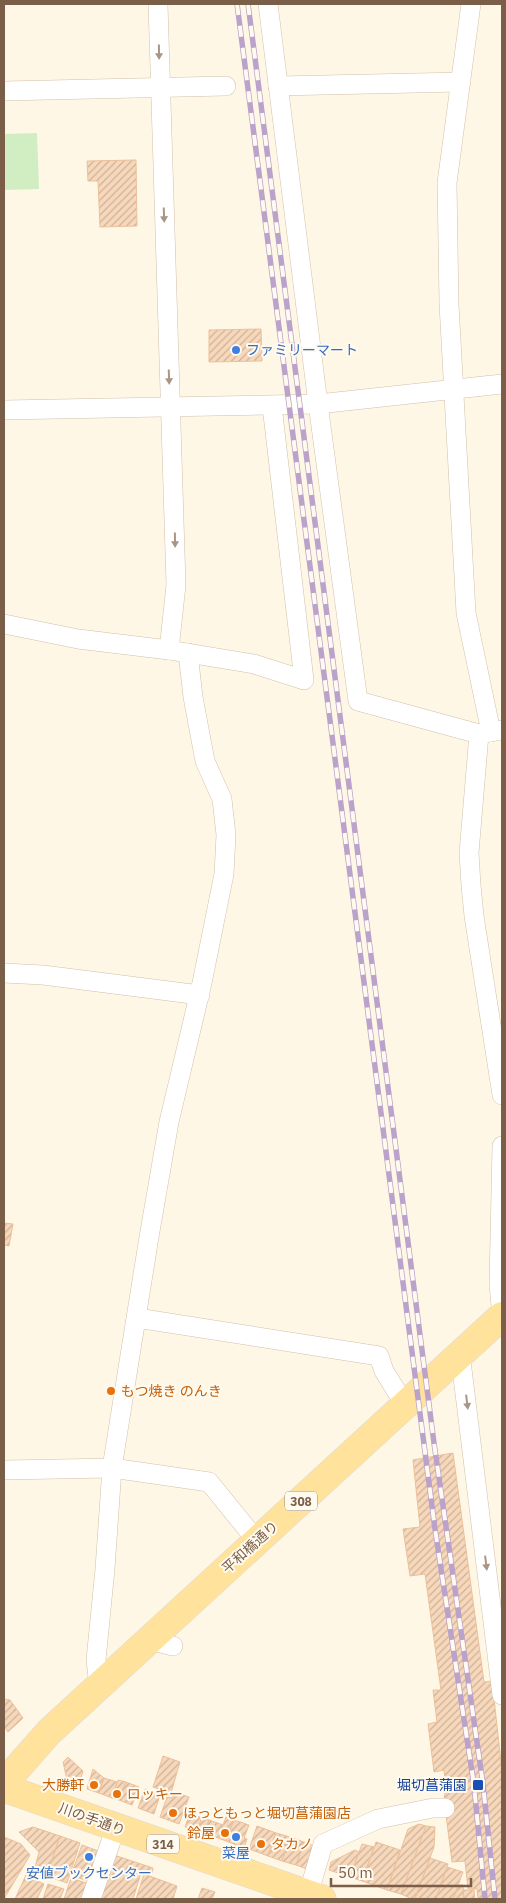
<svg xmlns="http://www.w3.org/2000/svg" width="506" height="1903" viewBox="0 0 506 1903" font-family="'IBM Plex Sans','Noto Sans JP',sans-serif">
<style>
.green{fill:#d0eec2}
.building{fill:url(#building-hatch);stroke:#ecc099}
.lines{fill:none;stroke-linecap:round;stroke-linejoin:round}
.street-casing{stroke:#d2bfaa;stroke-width:20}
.primary-casing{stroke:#dfd8d3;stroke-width:29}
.street{stroke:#fff;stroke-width:19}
.primary{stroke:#ffe39d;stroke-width:28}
.rail-casing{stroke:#bba2cb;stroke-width:5.5}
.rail{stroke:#fffaef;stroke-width:4;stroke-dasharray:11;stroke-linecap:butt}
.oneway{fill:#a99687}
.shop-dot{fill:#3f7fe0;stroke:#fffaef;stroke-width:2}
.food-dot{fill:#e8710a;stroke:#fffaef;stroke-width:2}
.transit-dot{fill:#1a4fb4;stroke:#fffaef;stroke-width:2}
.labels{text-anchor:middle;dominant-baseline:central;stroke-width:4;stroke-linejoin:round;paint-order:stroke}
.shield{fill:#fffaef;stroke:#a38d79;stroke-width:1}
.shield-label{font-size:12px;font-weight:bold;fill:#7b5e47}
.shop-label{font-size:14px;fill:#366cbe;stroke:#fffaef}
.food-label{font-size:14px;fill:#c56008;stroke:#fffaef;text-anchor:start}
.street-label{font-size:14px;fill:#7b5e47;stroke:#fffaef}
.transit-label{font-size:14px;fill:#164399;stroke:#fffaef;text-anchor:end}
</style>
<defs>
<pattern id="building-hatch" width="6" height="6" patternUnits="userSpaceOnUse" patternTransform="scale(1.25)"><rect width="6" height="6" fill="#f7d8bb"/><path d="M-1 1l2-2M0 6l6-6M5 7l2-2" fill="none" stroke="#cdb29a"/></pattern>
</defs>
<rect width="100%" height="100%" fill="#fff7e6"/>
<!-- green -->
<polygon class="green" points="37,133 39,189 4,190 4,134"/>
<!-- building -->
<g class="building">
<polygon points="136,160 137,226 100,227 98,181 88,181 87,161"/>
<polygon points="261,329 262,361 209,362 209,330"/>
<polygon points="4,1223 13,1224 9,1246 4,1245"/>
<polygon points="453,1453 484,1682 492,1681 502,1771 502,1899 478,1899 477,1889 468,1889 465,1861 452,1862 444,1799 446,1788 444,1770 434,1772 428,1724 437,1722 433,1690 441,1690 425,1574 410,1576 403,1529 420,1527 413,1460"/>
<polygon points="4,1699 10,1700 23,1718 8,1732 4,1727"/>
<polygon points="163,1756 180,1762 171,1793 153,1787"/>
<polygon points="68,1757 83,1771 79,1785 67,1780 63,1762"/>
<polygon points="93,1769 104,1778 99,1793 87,1789"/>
<polygon points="104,1778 117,1782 112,1798 99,1793"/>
<polygon points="118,1780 126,1782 119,1800 112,1798"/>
<polygon points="126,1782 139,1787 132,1805 119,1800"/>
<polygon points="145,1789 160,1795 154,1814 138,1808"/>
<polygon points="174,1792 189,1797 179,1824 160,1817 167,1797 172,1798"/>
<polygon points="190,1813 202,1818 197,1831 185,1827"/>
<polygon points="226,1817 234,1820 226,1841 218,1838"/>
<polygon points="202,1818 209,1820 205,1833 197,1831"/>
<polygon points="209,1820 223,1825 218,1838 205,1833"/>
<polygon points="234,1820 249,1825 244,1838 247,1839 244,1848 226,1841"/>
<polygon points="419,1824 426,1826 401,1894 387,1890 408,1829"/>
<polygon points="257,1826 276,1833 268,1856 249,1849"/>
<polygon points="426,1826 435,1827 434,1847 415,1899 412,1899 401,1894"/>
<polygon points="33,1827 60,1836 47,1876 34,1871 39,1852 19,1832"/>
<polygon points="276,1833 290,1837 282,1861 268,1856"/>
<polygon points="60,1836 80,1843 67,1883 47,1876"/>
<polygon points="4,1837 21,1844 30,1855 4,1899"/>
<polygon points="290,1837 304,1842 296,1865 282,1861"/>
<polygon points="304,1842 314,1846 307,1869 296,1865"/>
<polygon points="376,1842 400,1850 387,1890 362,1881"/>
<polygon points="362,1844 374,1847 362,1881 350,1877"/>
<polygon points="82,1845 101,1852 90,1882 71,1875"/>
<polygon points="355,1850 359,1852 350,1877 329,1870 331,1862"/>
<polygon points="117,1856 153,1868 152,1873 142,1870 133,1899 98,1899 112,1858"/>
<polygon points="430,1858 448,1864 436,1899 415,1899"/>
<polygon points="447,1867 463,1872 453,1899 436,1899"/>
<polygon points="144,1874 177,1886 173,1899 136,1899"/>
<polygon points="26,1875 44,1884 37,1899 15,1899"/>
<polygon points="71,1878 89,1884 84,1899 64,1899"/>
<polygon points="48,1884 64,1889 60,1899 43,1899"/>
<polygon points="459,1885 463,1885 464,1899 453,1899"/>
<polygon points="202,1888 215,1892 212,1899 198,1899"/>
<polygon points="463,1890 474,1890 475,1899 464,1899"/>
</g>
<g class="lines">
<!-- street casing -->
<g class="street-casing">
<g id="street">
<polyline points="158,4 176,585 169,650"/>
<polyline points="268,4 318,404 358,701 479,734 502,730"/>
<polyline points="471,4 447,183 449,304 466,613 491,732"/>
<polyline points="278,86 461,82"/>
<polyline points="4,91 226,86"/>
<polyline points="4,410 318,404 502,384"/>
<polyline points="4,624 78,639 169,650 254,664 304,680 272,406"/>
<polyline points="479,734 469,853 471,885 474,916 502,1095"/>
<polyline points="4,973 43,975 200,995"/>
<polyline points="502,1316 499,1284 502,1146"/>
<polyline points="137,1318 379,1356 384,1371 405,1405"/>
<polyline points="460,1353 502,1695"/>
<polyline points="4,1470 112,1468 209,1482 257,1541"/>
<polyline points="149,1640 173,1646"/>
<polyline points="99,1686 96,1660 105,1569 112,1468 149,1237 169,1122 202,983 224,874 226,835 222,799 205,761 193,697 188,653"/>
<polyline points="308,1895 323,1844 378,1819 433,1808 445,1808"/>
<polyline points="91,1899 116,1827"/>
</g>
</g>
<!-- primary casing -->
<g class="primary-casing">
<g id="primary">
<polyline points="4,1783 49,1732 502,1316"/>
<polyline points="4,1788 322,1899"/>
</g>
</g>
<!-- street -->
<use href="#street" class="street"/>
<!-- primary -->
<use href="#primary" class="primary"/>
<!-- rail casing -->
<g class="rail-casing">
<g id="rail">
<polyline points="237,4 435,1529 474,1785 485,1899"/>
<polyline points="248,4 434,1443 483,1784 495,1899"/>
</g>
</g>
<!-- rail -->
<use href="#rail" class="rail"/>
</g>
<!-- one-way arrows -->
<defs><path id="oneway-solid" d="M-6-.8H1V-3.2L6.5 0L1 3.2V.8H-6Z" transform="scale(1.25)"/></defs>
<g class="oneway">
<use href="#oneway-solid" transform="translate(159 52) rotate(89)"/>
<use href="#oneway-solid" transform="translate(164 215) rotate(88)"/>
<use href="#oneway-solid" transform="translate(169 377) rotate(88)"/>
<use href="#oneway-solid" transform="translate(175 540) rotate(89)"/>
<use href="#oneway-solid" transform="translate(467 1402) rotate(83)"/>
<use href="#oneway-solid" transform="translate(486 1563) rotate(83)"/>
</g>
<!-- markers -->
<g class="shop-dot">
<circle cx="236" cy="350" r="5"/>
<circle cx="236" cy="1837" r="5"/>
<circle cx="89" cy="1857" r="5"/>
</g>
<g class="food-dot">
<circle cx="111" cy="1391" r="5"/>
<circle cx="94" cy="1785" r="5"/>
<circle cx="117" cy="1794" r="5"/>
<circle cx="173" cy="1813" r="5"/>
<circle cx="225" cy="1833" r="5"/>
<circle cx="261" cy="1844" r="5"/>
</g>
<rect class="transit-dot" x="472" y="1779" width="12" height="12" rx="2.5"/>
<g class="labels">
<!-- shield labels -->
<g class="shield">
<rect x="285" y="1491.5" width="32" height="19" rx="4"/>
<rect x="147" y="1834.5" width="32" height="19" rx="4"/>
</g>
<g class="shield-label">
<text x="301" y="1501">308</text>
<text x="163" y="1844">314</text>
</g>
<!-- shop labels -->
<g class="shop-label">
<text x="246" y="350" text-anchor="start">ファミリーマート</text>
<text x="236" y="1853">菜屋</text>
<text x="89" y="1873">安値ブックセンター</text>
</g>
<!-- food labels -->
<g class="food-label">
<text x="121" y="1391">もつ焼き のんき</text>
<text x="84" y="1785" text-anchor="end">大勝軒</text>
<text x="127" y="1794">ロッキー</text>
<text x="183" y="1813">ほっともっと堀切菖蒲園店</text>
<text x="215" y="1833" text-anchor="end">鈴屋</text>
<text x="271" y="1844">タカノ</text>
</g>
<!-- street labels -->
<g class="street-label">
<text transform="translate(250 1547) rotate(-42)">平和橋通り</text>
<text transform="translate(92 1819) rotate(20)">川の手通り</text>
</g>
<!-- transit labels -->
<g class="transit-label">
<text x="467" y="1785">堀切菖蒲園</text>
</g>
</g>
<!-- border -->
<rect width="506" height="1903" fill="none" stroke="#7b5e47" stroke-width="10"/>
<!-- scale -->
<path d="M331 1878v8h140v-8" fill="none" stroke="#7b5e47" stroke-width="2.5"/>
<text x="338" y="1878" font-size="15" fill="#7b5e47" stroke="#fffaef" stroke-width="4" paint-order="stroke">50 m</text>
</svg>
